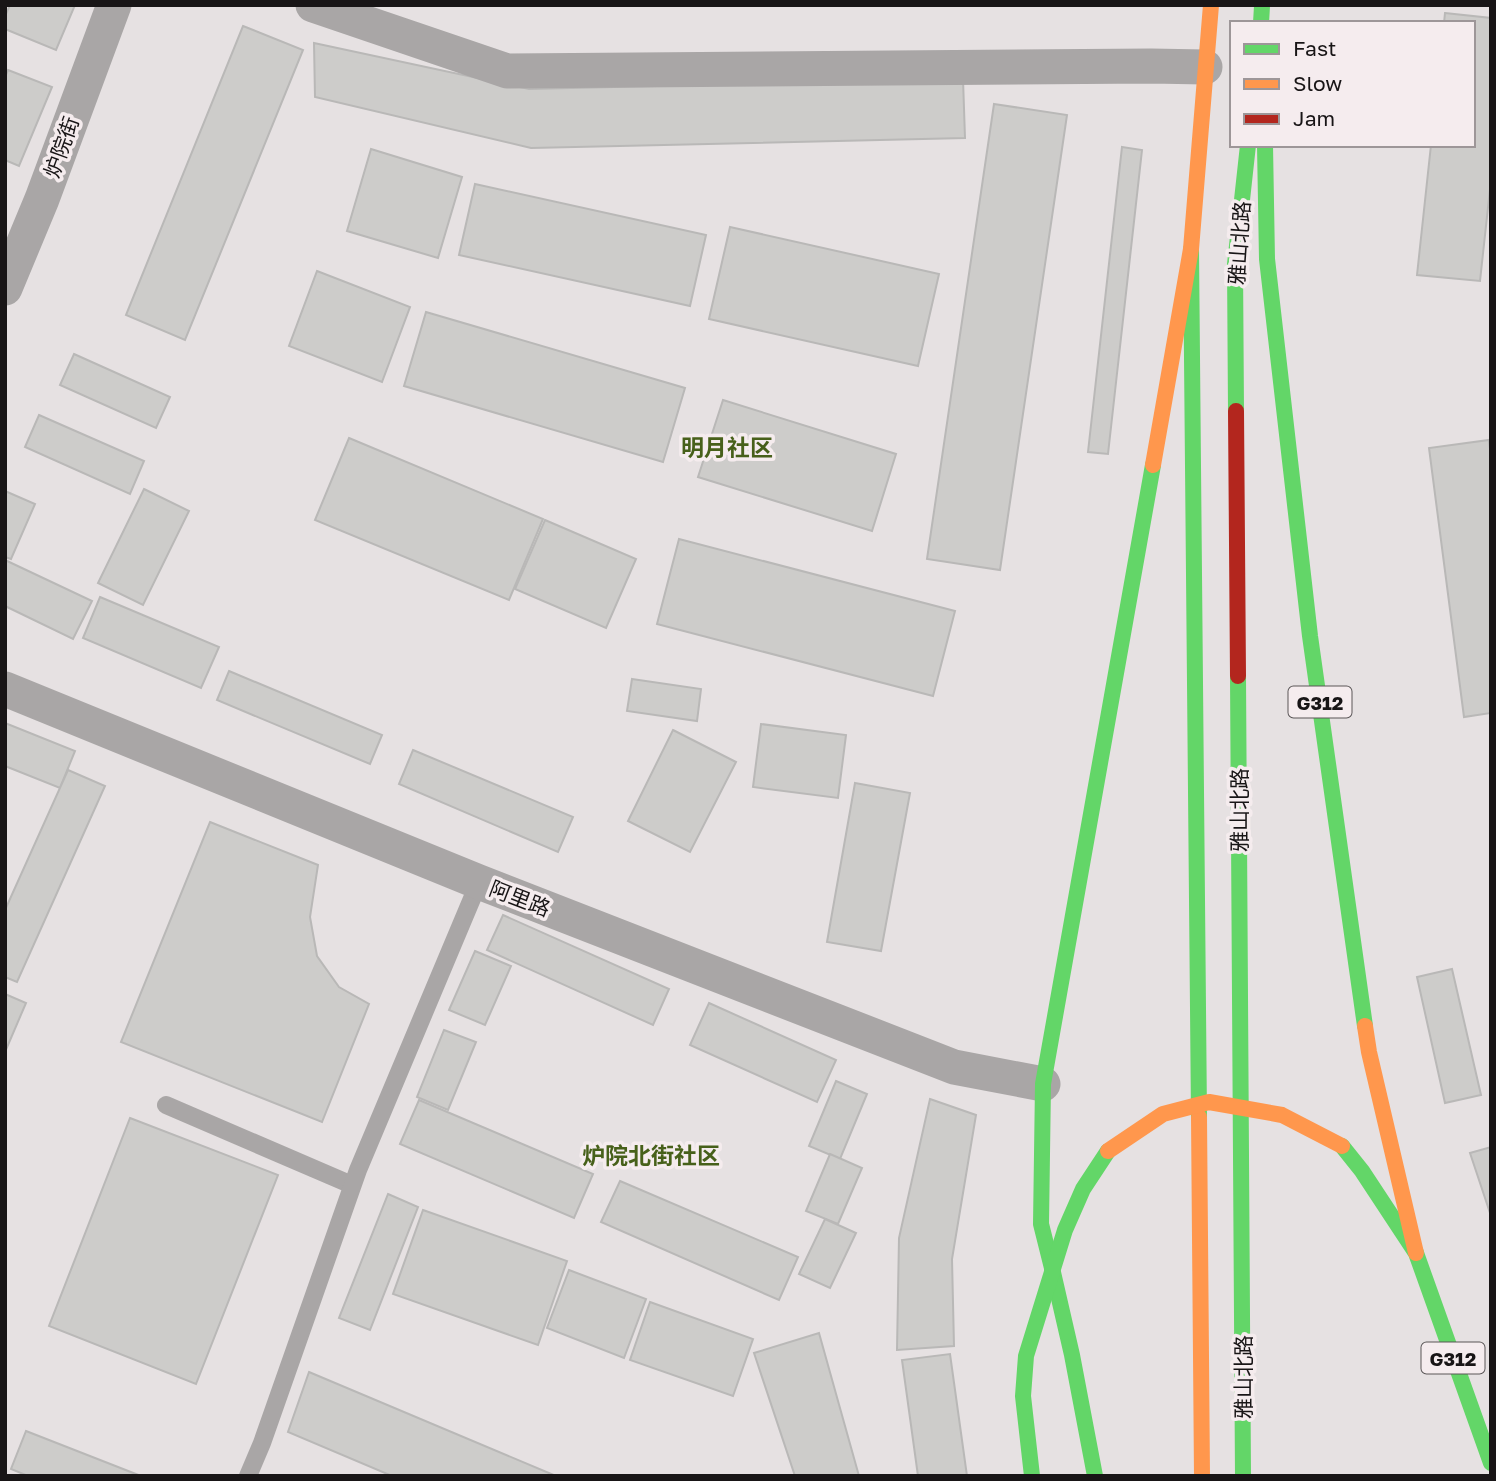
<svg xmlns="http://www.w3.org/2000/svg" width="1496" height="1481" viewBox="0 0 1496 1481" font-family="'Golos Text','Noto Sans SC',sans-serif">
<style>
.building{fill:#cdccca;stroke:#b9b8b7;stroke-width:2}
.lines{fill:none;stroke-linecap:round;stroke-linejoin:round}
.lane{stroke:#a9a6a6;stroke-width:18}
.street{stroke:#a9a6a6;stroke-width:35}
.fast{stroke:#63d668;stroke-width:16}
.slow{stroke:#ff974d;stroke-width:16}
.jam{stroke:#b3261e;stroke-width:16}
.slow-bridge{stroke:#ff974d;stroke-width:16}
.labels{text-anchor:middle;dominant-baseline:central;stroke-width:7;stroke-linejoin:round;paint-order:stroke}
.shield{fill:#f5ecee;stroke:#5a5657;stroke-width:2}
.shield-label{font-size:19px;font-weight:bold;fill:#181516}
.street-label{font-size:21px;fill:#181516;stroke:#f5ecee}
.neighbourhood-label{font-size:23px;font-weight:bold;fill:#47601a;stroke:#f5ecee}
</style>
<rect width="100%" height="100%" fill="#e6e1e2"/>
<!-- building -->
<g class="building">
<polygon points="10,5 75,5 56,50 5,29 5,16"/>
<polygon points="1445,13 1491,18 1491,180 1480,281 1417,275 1431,145 1473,145 1473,23 1444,23"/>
<polygon points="243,26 303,50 185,340 126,315"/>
<polygon points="314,43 529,89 963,79 965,138 531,148 315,97"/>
<polygon points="8,70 52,87 19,166 5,160 5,77"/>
<polygon points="994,104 1067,115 1000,570 927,559"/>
<polygon points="1122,147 1142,150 1108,454 1088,452"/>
<polygon points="371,149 462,177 438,258 347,231"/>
<polygon points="475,184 706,235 690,306 459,255"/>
<polygon points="730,227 939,274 918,366 709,319"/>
<polygon points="317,271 410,307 382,382 289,346"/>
<polygon points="426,312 685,388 663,462 404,386"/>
<polygon points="74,354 170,397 156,428 60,385"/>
<polygon points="723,400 896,454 872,531 698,477"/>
<polygon points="39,415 144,461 130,494 25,447"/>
<polygon points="349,438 543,519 509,600 315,520"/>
<polygon points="1489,440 1491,458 1491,713 1464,717 1429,448"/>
<polygon points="144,489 189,511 143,605 98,583"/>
<polygon points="5,491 35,504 11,559 5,557"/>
<polygon points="545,520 636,559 606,628 515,589"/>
<polygon points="679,539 955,611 933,696 657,624"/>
<polygon points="5,560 92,601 73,639 5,606"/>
<polygon points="100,597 219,647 201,688 83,638"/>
<polygon points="229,671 382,735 370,764 217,700"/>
<polygon points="632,679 701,689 697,721 627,711"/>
<polygon points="5,723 75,751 60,788 5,766"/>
<polygon points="761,724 846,735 838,798 753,787"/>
<polygon points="673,730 736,762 690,852 628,821"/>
<polygon points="413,750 573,817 558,852 399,784"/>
<polygon points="68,770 105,786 17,982 5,977 5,910"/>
<polygon points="855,783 910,793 881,951 827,942"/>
<polygon points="210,822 318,865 310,917 317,956 339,987 369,1004 322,1122 121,1042"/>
<polygon points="503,915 669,989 653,1025 487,950"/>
<polygon points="475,951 511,966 485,1025 449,1010"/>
<polygon points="1452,969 1481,1095 1445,1103 1417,977"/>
<polygon points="5,994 26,1003 5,1052"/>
<polygon points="709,1003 836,1060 817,1102 690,1045"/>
<polygon points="444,1030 476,1042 448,1110 417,1097"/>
<polygon points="836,1081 867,1094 840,1159 809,1146"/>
<polygon points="930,1099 976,1115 952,1259 954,1346 897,1350 899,1238"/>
<polygon points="419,1100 593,1174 574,1218 400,1144"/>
<polygon points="130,1118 278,1175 196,1384 49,1326"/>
<polygon points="1491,1147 1491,1216 1470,1153"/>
<polygon points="830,1154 862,1168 838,1224 806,1211"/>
<polygon points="620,1181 798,1257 779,1300 601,1222"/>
<polygon points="388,1194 418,1207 370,1330 339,1318"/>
<polygon points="423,1210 567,1261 538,1345 393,1294"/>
<polygon points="825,1219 856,1233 830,1288 799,1274"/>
<polygon points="569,1270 646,1299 624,1358 547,1328"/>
<polygon points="650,1302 753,1339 733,1396 630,1360"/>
<polygon points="819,1333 859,1476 795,1476 754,1353"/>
<polygon points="950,1354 967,1476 918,1476 902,1360"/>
<polygon points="309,1372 556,1476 392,1476 288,1432"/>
<polygon points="26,1431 141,1476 28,1476 11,1469"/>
</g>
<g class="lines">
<!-- lane -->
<g class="lane">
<polyline points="166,1105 352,1185"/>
<polyline points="248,1476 262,1443 358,1170 479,882"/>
</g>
<!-- street -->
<g class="street">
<polyline points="313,5 507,71 1151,66 1205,67"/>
<polyline points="5,288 42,199 114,5"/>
<polyline points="5,689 479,882 954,1067 1043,1084"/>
</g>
<!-- fast -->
<g class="fast">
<polyline points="1261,23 1262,6"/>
<polyline points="1265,145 1267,259 1310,636 1365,1026"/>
<polyline points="1191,249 1199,1117"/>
<polyline points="1236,411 1235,264 1248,145"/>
<polyline points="1238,676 1243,1476"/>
<polyline points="1342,1146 1362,1171 1416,1253 1491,1463"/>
<polyline points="1052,1268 1041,1224 1043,1084 1153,465"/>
<polyline points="1052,1268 1072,1355 1095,1476"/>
<polyline points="1032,1476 1023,1396 1026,1356 1065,1230 1083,1189 1108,1151"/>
</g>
<!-- slow -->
<g class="slow">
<polyline points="1153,465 1191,249 1211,5"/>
<polyline points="1365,1026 1369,1052 1416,1253"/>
<polyline points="1199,1117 1202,1476"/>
</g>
<!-- jam -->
<polyline class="jam" points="1236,411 1238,676"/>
<!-- slow-bridge -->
<polyline class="slow-bridge" points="1108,1151 1163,1114 1209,1102 1282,1115 1342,1146"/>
</g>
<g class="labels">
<!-- shield labels -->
<g class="shield">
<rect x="1288.5" y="686.5" width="63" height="31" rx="5"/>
<rect x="1421.5" y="1342.5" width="63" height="31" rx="5"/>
</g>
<g class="shield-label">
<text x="1320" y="702">G312</text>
<text x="1453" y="1358">G312</text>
</g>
<!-- street labels -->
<g class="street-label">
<text transform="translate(61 147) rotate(-70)">炉院街</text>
<text transform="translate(1239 243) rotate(-86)">雅山北路</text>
<text transform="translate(1239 810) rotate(-90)">雅山北路</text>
<text transform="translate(520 898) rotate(21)">阿里路</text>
<text transform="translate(1243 1377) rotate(-90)">雅山北路</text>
</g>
<!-- neighbourhood labels -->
<g class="neighbourhood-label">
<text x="727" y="447">明月社区</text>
<text x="651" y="1155">炉院北街社区</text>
</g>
</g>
<!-- border -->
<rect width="1496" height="1481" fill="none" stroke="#181516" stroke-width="14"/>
<!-- legend -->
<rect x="1230" y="21" width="245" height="126" fill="#f5ecee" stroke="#9d9698" stroke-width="2"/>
<rect x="1244" y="44" width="35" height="10" fill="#63d668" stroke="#9d9698" stroke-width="2"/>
<text x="1293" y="56" font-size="21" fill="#181516">Fast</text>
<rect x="1244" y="79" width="35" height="10" fill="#ff974d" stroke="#9d9698" stroke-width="2"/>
<text x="1293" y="91" font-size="21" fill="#181516">Slow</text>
<rect x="1244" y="114" width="35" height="10" fill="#b3261e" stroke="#9d9698" stroke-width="2"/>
<text x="1293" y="126" font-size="21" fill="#181516">Jam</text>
</svg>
